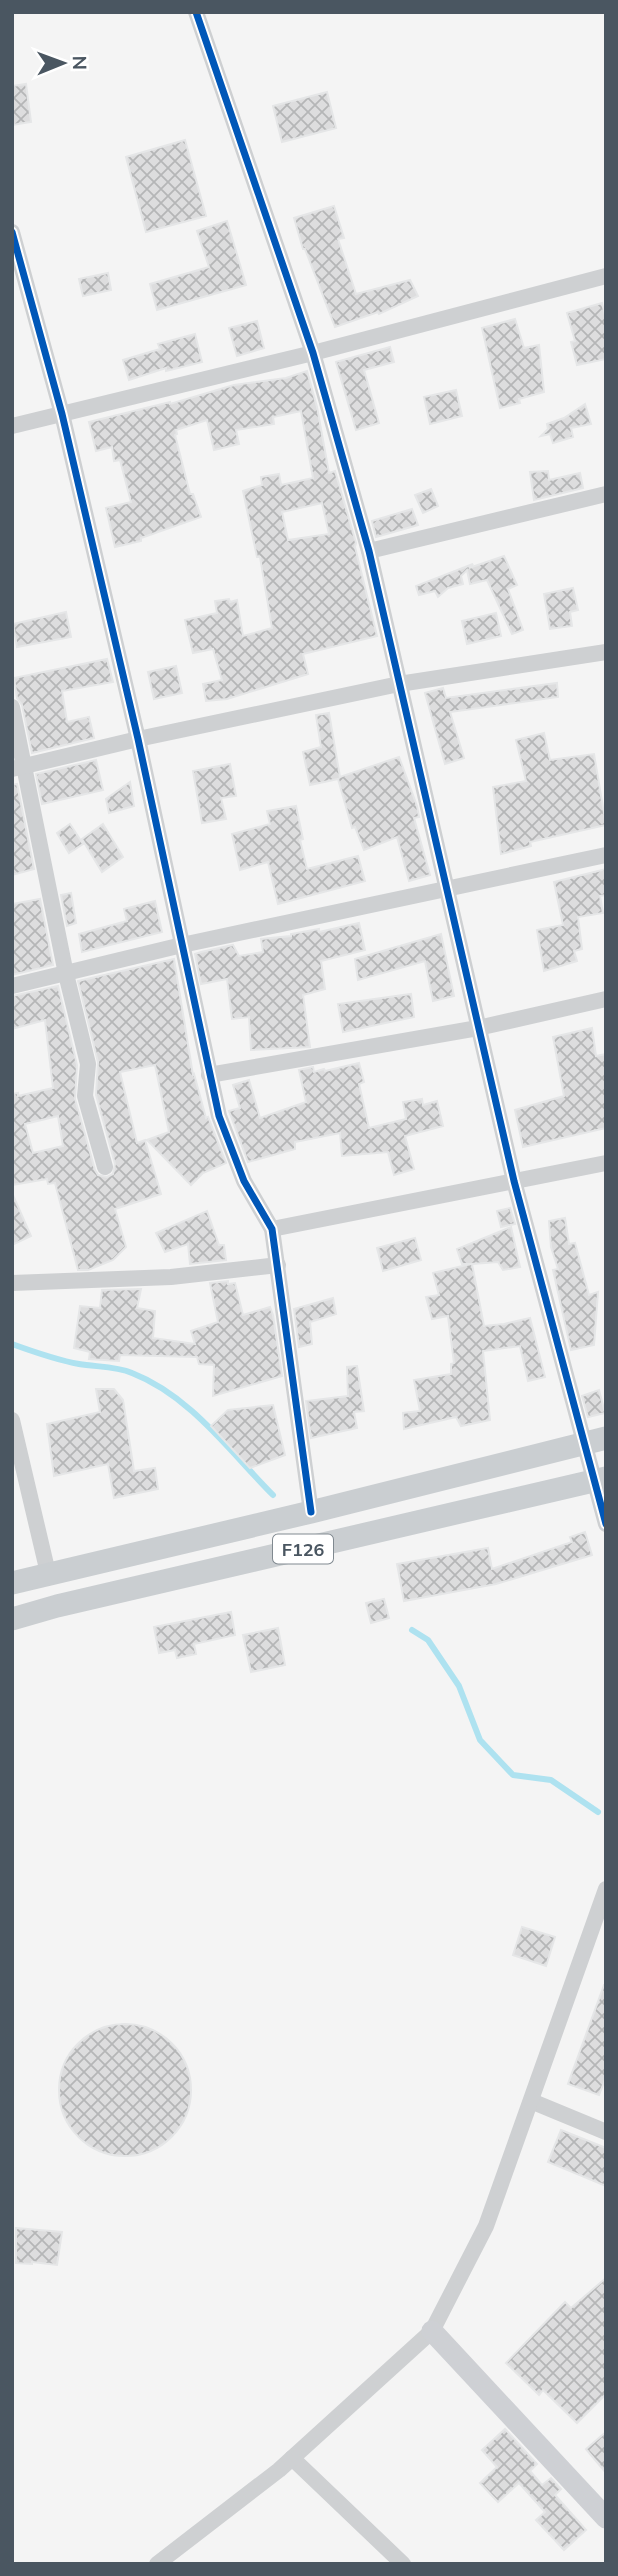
<svg xmlns="http://www.w3.org/2000/svg" width="618" height="2576" viewBox="0 0 618 2576" font-family="Mulish,sans-serif">
<style>
.lines{fill:none;stroke-linecap:round;stroke-linejoin:round}
.stream{stroke:#aee2f0;stroke-width:6}
.building{fill:url(#building-cross-hatch);stroke:#e5e6e7;stroke-width:2;fill-rule:evenodd}
.minor{stroke:#ced0d2;stroke-width:16}
.secondary{stroke:#ced0d4;stroke-width:21}
.primary{stroke:#caced1;stroke-width:23}
.cycleway-casing{stroke:#fff;stroke-width:11}
.cycleway{stroke:#0057b8;stroke-width:7}
.labels{text-anchor:middle;dominant-baseline:central;stroke-width:6;stroke-linejoin:round;paint-order:stroke}
.shield{fill:#fff;stroke:#808990;stroke-width:2}
.shield-label{font-size:18px;font-weight:bold;fill:#4a5661}
</style>
<defs>
<pattern id="building-cross-hatch" width="8" height="8" patternUnits="userSpaceOnUse" patternTransform="scale(1.75)"><rect width="8" height="8" fill="#ddddde"/><path d="M0 0l8 8M0 8l8-8" fill="none" stroke="#b5b6b7"/></pattern>
</defs>
<rect width="100%" height="100%" fill="#f4f4f4"/>
<g class="lines">
<!-- stream -->
<g class="stream">
<path d="M12,1344C34,1352 56,1360 79,1364C96,1367 116,1366 132,1373C191,1396 230,1452 273,1495"/>
<polyline points="412,1630 428,1640 459,1686 480,1740 513,1775 551,1780 598,1812"/>
</g>
</g>
<!-- building -->
<g class="building">
<polygon points="26,84 31,122 12,125 12,86"/>
<polygon points="327,92 336,128 282,142 273,106"/>
<polygon points="185,140 206,216 146,232 126,157"/>
<polygon points="334,206 344,238 338,239 356,294 410,280 418,296 379,314 378,312 335,327 305,249 303,249 294,218"/>
<polygon points="227,221 246,285 157,310 150,284 209,267 197,231"/>
<polygon points="108,273 111,290 83,296 79,279"/>
<polygon points="602,303 606,319 606,359 577,365 571,342 575,341 567,313"/>
<polygon points="515,319 524,348 539,345 544,392 519,399 520,403 500,408 482,328"/>
<polygon points="257,321 264,348 237,356 229,328"/>
<polygon points="195,334 202,362 166,371 166,368 129,380 123,360 160,349 158,344"/>
<polygon points="390,347 394,362 364,370 379,423 356,430 336,362"/>
<path d="M307,371L317,407L329,473L335,471L356,543L355,547L377,636L303,654L308,674L227,699L206,701L203,684L222,680L213,649L193,653L185,620L217,613L215,601L229,599L230,602L237,600L243,636L272,628L260,557H257L243,491L262,485L261,477L279,474L281,485L313,478L301,411L273,417L274,424L236,430L239,444L214,450L207,420L176,430L177,434L175,435L190,494H193L201,517L141,538V541L115,547L106,508L131,502L120,460L114,461L112,447L96,451L89,422L170,402V404L234,385L286,378ZM322,503L329,534L288,540L282,512Z"/>
<polygon points="456,390 462,416 430,424 424,397"/>
<polygon points="585,404 591,424 571,428 573,437 553,443 550,434 541,436 548,429 547,424 564,418"/>
<polygon points="548,471 549,480 580,473 583,488 534,500 530,472"/>
<polygon points="431,489 438,506 423,513 415,495"/>
<polygon points="412,509 418,525 376,537 372,521"/>
<polygon points="504,556 517,585 508,589 523,630 512,634 487,580 470,584 467,570 461,576 463,584 448,588 438,597 435,591 419,595 416,586 473,564 469,568"/>
<polygon points="573,588 578,610 570,612 572,626 550,629 544,594"/>
<polygon points="66,612 71,637 17,647 13,624"/>
<polygon points="496,613 501,636 467,644 462,621"/>
<polygon points="107,659 113,682 62,691 67,722 89,717 94,738 32,753 22,705 17,698 14,678"/>
<polygon points="176,666 182,693 154,699 148,672"/>
<polygon points="557,683 558,697 450,712 464,758 445,764 425,693 443,688 446,698"/>
<polygon points="329,713 340,777 399,757 417,806 419,817 414,818 430,875 409,881 397,837 364,850 355,827 352,828 338,779 310,785 303,752 321,747 316,715"/>
<polygon points="544,733 550,760 594,754 606,825 530,842 531,846 501,854 493,787 526,781 516,740"/>
<polygon points="96,760 103,790 42,804 36,774"/>
<polygon points="230,764 236,796 221,798 226,819 202,823 193,771"/>
<polygon points="130,782 134,806 109,813 106,799"/>
<polygon points="17,784 34,869 12,875 12,785"/>
<polygon points="296,806 303,839 300,840 307,869 358,856 365,881 278,904 268,862 240,870 232,834 270,824 267,811"/>
<polygon points="70,824 83,844 69,853 57,833"/>
<polygon points="103,824 123,857 102,872 82,839"/>
<polygon points="606,869 606,895 600,896 603,913 578,917 582,949 574,951 577,961 544,971 537,930 563,925 554,882"/>
<polygon points="71,893 76,923 67,926 61,895"/>
<polygon points="40,899 53,965 12,975 12,904"/>
<polygon points="155,901 162,932 82,952 79,934 127,921 124,909"/>
<polygon points="359,923 365,950 321,961 325,989 303,995 310,1047 251,1050 249,1017 232,1019 227,979 201,984 195,954 201,952 233,945 239,956 263,952 261,939 291,936 291,934 319,929 319,932"/>
<polygon points="441,934 454,996 433,1001 425,961 358,980 355,959"/>
<path d="M174,959L193,1075L194,1074L206,1118L208,1117L226,1163L203,1173L191,1185L147,1140L169,1132L155,1065L120,1072L137,1143L145,1140L161,1194L115,1209L126,1247L113,1260L88,1270H78L55,1183L48,1184L47,1179L12,1185V1094L18,1093V1096L53,1088L45,1020L12,1029V996L58,986L77,1065L75,1099L95,1170L98,1175L107,1177L113,1174L115,1164L96,1095L98,1062L78,981ZM58,1116L63,1146L33,1153L25,1124Z"/>
<polygon points="411,994 414,1017 343,1032 338,1004"/>
<polygon points="592,1028 596,1056 606,1054 606,1128 523,1147 515,1110 564,1096 553,1037"/>
<polygon points="359,1063 364,1082 359,1084 369,1128 406,1119 403,1102 422,1099 423,1105 437,1101 443,1126 405,1136 414,1169 394,1175 388,1152 342,1156 340,1133 295,1142 295,1149 248,1162 229,1111 240,1108 233,1085 249,1080 260,1118 306,1102 299,1070 313,1067 314,1072 324,1069 325,1071"/>
<polygon points="12,1193 31,1236 12,1245"/>
<polygon points="510,1208 515,1224 501,1227 497,1211"/>
<polygon points="207,1211 219,1245 224,1245 226,1260 190,1264 188,1244 165,1252 156,1233"/>
<polygon points="565,1218 569,1244 575,1243 589,1295 598,1292 594,1345 571,1350 553,1270 558,1269 551,1247 549,1221"/>
<polygon points="511,1227 520,1267 503,1270 498,1262 472,1264 484,1326 504,1324 530,1318 545,1377 528,1381 520,1346 483,1351 490,1420 461,1426 456,1417 404,1429 403,1413 420,1411 414,1380 451,1374 451,1364 454,1363 448,1316 432,1319 426,1297 439,1295 433,1273 471,1264 462,1264 457,1249"/>
<polygon points="415,1238 421,1260 383,1271 377,1248"/>
<polygon points="228,1281 228,1284 235,1283 243,1315 270,1307 273,1315 282,1376 213,1396 214,1365 199,1364 197,1357 120,1355 119,1361 89,1359 90,1352 74,1348 80,1306 100,1308 102,1290 141,1289 137,1308 155,1311 153,1338 195,1344 191,1331 218,1322 210,1283"/>
<polygon points="333,1298 336,1314 310,1322 312,1344 299,1347 294,1309"/>
<polygon points="357,1366 364,1411 354,1412 357,1428 311,1438 306,1401 348,1396 347,1367"/>
<polygon points="96,1389 114,1389 123,1400 134,1471 155,1468 158,1489 114,1498 108,1464 54,1476 47,1424 100,1412"/>
<polygon points="599,1390 605,1413 588,1417 582,1396"/>
<polygon points="273,1405 285,1455 250,1468 211,1426 228,1410"/>
<polygon points="585,1532 592,1555 496,1584 404,1601 397,1564 488,1548 492,1569 572,1542 570,1537"/>
<polygon points="384,1599 389,1618 371,1623 366,1603"/>
<polygon points="231,1612 235,1635 194,1644 196,1654 177,1658 175,1650 159,1653 154,1627"/>
<polygon points="278,1628 285,1665 251,1672 243,1635"/>
<polygon points="522,1927 555,1937 546,1966 513,1955"/>
<polygon points="604,1985 606,1985 606,2077 599,2095 568,2084"/>
<circle cx="125" cy="2090" r="66"/>
<polygon points="561,2130 606,2148 606,2186 548,2162"/>
<polygon points="16,2228 62,2232 57,2265 32,2262 32,2264 16,2263"/>
<polygon points="606,2278 606,2394 577,2423 543,2390 539,2395 506,2363 565,2302 571,2308"/>
<polygon points="505,2429 537,2464 530,2471 542,2485 551,2478 561,2489 555,2495 586,2530 564,2550 536,2520 545,2512 519,2483 498,2502 480,2483 497,2467 482,2450"/>
<polygon points="606,2432 606,2473 586,2449"/>
</g>
<g class="lines">
<!-- minor -->
<g class="minor">
<polyline points="196,12 313,353 369,551 514,1181 606,1524"/>
<polyline points="12,232 62,414 138,739 219,1116 244,1181 272,1229 311,1512"/>
<polyline points="12,426 313,353 606,276"/>
<polyline points="369,551 606,494"/>
<polyline points="12,707 66,974 88,1064 85,1096 105,1167"/>
<polyline points="12,769 138,739 399,684 606,652"/>
<polyline points="12,986 182,945 606,855"/>
<polyline points="209,1075 478,1028 606,999"/>
<polyline points="272,1229 606,1163"/>
<polyline points="12,1283 171,1277 278,1265"/>
<polyline points="12,1420 48,1573"/>
<polyline points="531,2101 606,2132"/>
<polyline points="292,2458 403,2564"/>
<polyline points="157,2564 279,2470 432,2331 486,2226 606,1889"/>
</g>
<!-- secondary -->
<polyline class="secondary" points="432,2331 606,2518"/>
<!-- primary -->
<g class="primary">
<polyline points="12,1583 311,1512 606,1438"/>
<polyline points="12,1619 57,1606 606,1478"/>
</g>
<!-- cycleway casing -->
<g class="cycleway-casing">
<g id="cycleway">
<polyline points="196,12 313,353 369,551 514,1181 606,1524"/>
<polyline points="12,232 62,414 138,739 219,1116 244,1181 272,1229 311,1512"/>
</g>
</g>
<!-- cycleway -->
<use href="#cycleway" class="cycleway"/>
</g>
<g class="labels">
<!-- shield labels -->
<rect class="shield" x="273" y="1534.5" width="60" height="29" rx="5"/>
<g class="shield-label">
<text x="303" y="1549">F126</text>
</g>
</g>
<!-- border -->
<rect width="618" height="2576" fill="none" stroke="#4a5661" stroke-width="28"/>
<!-- north arrow -->
<g transform="translate(63 63) rotate(89)" stroke="#ffffff" stroke-width="5" paint-order="stroke">
<path d="M0-5L12 26L0 18L-12 26Z" fill="#4a5661"/>
<text y="-10" font-size="19" font-weight="bold" text-anchor="middle" fill="#4a5661">N</text>
</g>
</svg>
